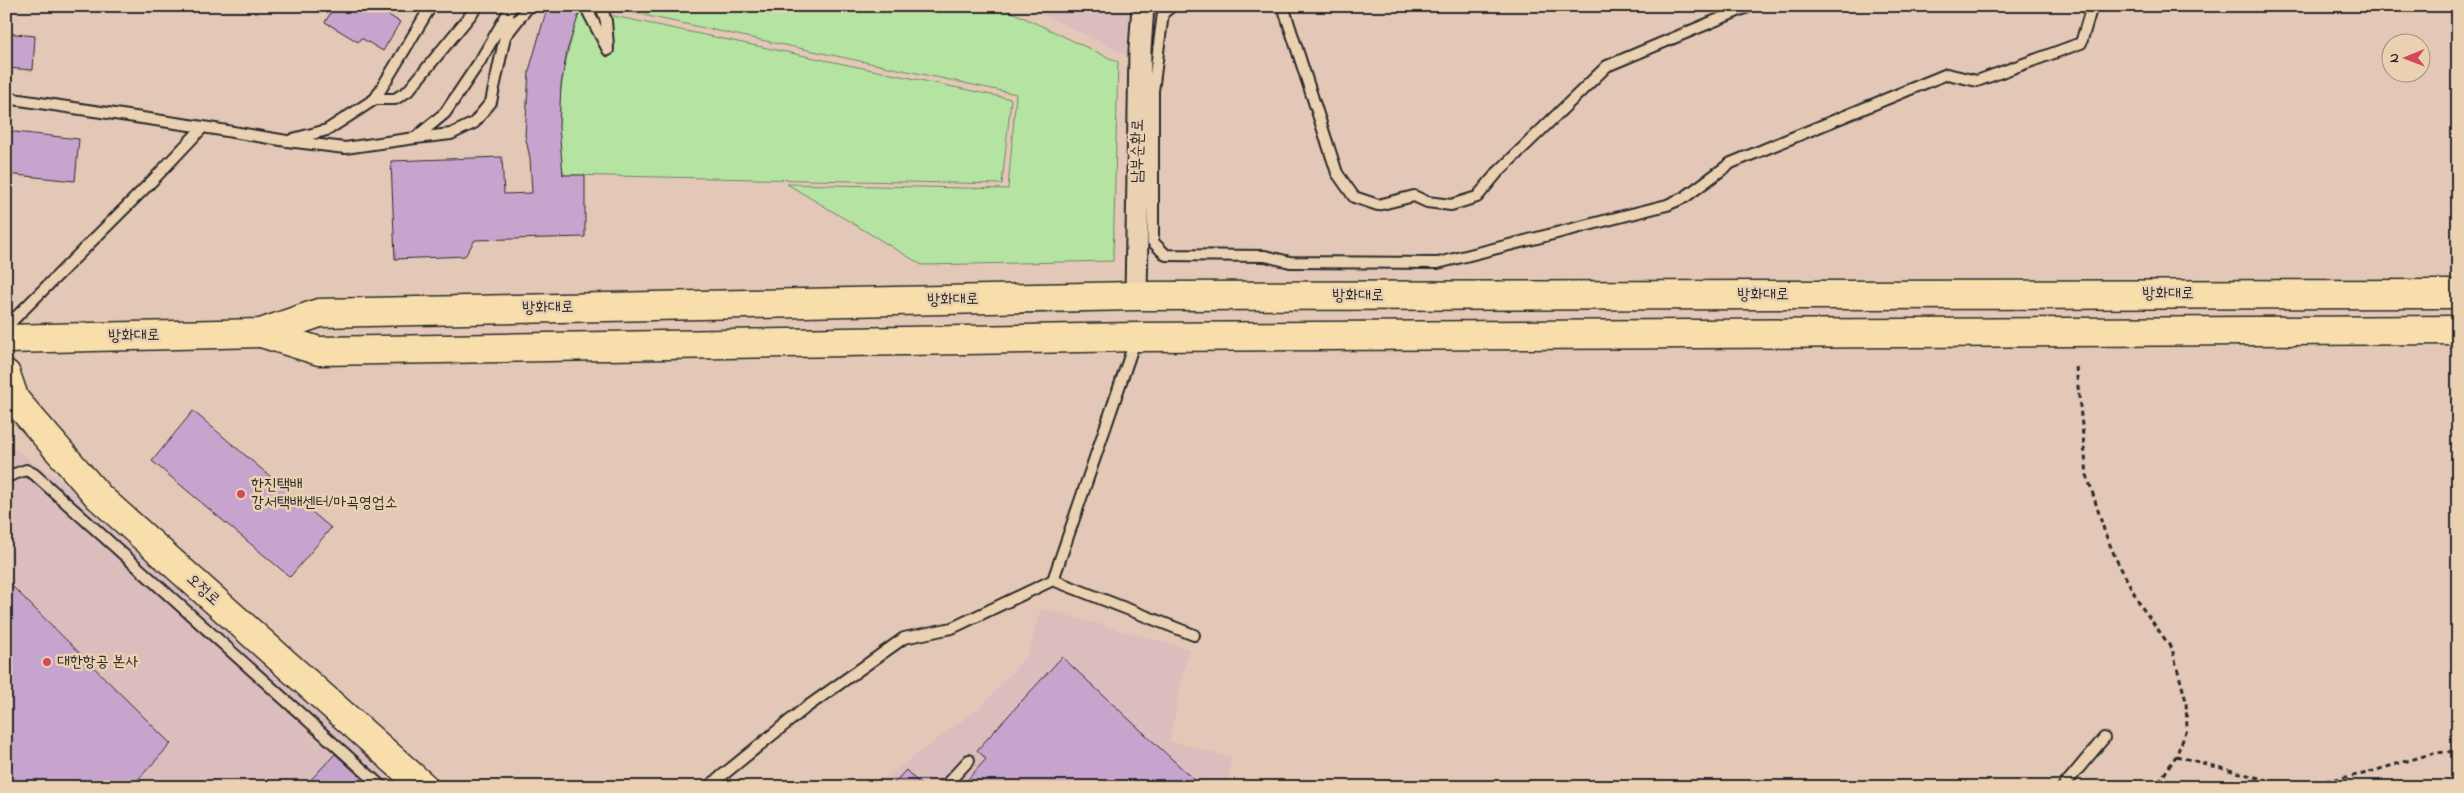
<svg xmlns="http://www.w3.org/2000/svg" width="2464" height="793" viewBox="0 0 2464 793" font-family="'Indie Flower','Poor Story',sans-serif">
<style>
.built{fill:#dbbdbe}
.green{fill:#b5e3a1;stroke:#708766}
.building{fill:#c7a4cd;stroke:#2b2b2b}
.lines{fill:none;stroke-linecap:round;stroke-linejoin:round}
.service-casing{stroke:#2b2b2b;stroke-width:14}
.minor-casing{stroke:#2b2b2b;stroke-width:25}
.primary-casing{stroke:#2b2b2b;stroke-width:31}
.path{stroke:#2b2b2b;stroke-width:3;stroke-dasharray:5 4;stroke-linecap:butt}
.service{stroke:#ead1b2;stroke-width:10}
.minor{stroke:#ead1b2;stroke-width:21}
.primary{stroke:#f8deab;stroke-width:28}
.poi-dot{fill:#d1495b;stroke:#ead1b2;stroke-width:2}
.labels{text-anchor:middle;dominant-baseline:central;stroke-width:5;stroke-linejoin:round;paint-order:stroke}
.street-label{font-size:16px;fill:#2b2b2b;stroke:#ead1b2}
.poi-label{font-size:16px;fill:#2b2b2b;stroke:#ead1b2;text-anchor:start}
</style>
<rect width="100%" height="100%" fill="#e3c8b7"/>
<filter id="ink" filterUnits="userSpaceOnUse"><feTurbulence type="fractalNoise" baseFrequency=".02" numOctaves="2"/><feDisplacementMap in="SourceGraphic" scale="10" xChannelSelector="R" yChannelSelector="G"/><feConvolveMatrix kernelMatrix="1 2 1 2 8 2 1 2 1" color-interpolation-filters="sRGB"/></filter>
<g filter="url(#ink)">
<!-- built -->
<g class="built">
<polygon points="1025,6 1132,6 1127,55"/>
<polygon points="6,443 71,488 400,787 6,787"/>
<polygon points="1041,608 1188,649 1170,741 1232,758 1226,787 873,787 984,704 1028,654"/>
</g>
<!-- green -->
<g class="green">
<polygon points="622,6 999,6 1118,62 1113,261 922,265 787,184 1008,189 1016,94 624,11"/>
<path d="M580,9L1011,99L1002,184L564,175C550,121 564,60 580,9Z"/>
</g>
<!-- building -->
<g class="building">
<polygon points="335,6 374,6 400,22 383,51 361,38 358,42 325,22"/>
<polygon points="551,6 571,6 580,11 567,51 561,85 559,127 563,175 585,175 585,237 475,240 465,256 395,259 391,161 502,157 504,194 532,193 530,158 525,135 529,71 545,15"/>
<polygon points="6,33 35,36 33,70 6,68"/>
<polygon points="6,131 79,139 75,181 6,174"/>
<polygon points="193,411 331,528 290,577 152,461"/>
<polygon points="6,580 171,744 131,787 6,787"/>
<polygon points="1062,657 1202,787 961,787 986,759 977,750"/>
<polygon points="335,754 358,775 371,787 304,787"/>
<polygon points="906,770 923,787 890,787"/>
</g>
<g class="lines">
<!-- service casing -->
<g class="service-casing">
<g id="service">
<polyline points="585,6 608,50"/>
<polyline points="601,6 606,21 608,46"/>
<polyline points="1172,6 1163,13 1153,91 1153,242 1166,255 1265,256 1290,262 1438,263 1667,205 1685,197 1731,163 1947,74 1977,81 2081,43 2092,6"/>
<polyline points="1283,6 1337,173 1354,197 1378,205 1414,196 1427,202 1451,205 1477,197 1497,173 1607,66 1750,6"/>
<polyline points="507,34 529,6"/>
<polyline points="6,98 203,127"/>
<polyline points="375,99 431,6"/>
<polyline points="416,138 451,134 474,123 491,102 509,18"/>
<polyline points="293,139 327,130 375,99 395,99 408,91 478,6"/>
<polyline points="6,327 153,180 203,127 287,141 345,148 415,138 445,113 480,61 512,6"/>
<polyline points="6,477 26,470 34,474 382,787"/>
<polyline points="1053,580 1194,635"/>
<polyline points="708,787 804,709 904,638 952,628 1053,580 1136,338"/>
<polyline points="944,787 969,760"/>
<polyline points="2063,787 2104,738"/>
</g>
</g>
<!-- minor casing -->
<g class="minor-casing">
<polyline id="minor" points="1136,296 1140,50 1143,6"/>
</g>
<!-- primary casing -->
<g class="primary-casing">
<g id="primary">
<polyline points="261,333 319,351 1137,337 2458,330"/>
<polyline points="6,339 261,333 319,313 1136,296 2458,294"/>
<polyline points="6,374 15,400 99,497 424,787"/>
</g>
</g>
<!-- path -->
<g class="path">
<polyline points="2076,367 2087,475 2105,533 2116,559 2141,606 2172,649 2186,701 2187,730 2176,756 2156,787"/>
<polyline points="2176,756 2282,784 2318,782 2363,774 2434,753 2458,751"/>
</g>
<!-- service -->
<use href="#service" class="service"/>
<!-- minor -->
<use href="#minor" class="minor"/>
<!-- primary -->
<use href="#primary" class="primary"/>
</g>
</g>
<!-- markers -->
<g class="poi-dot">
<circle cx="241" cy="494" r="5"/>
<circle cx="47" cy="662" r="5"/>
</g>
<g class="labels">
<!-- street labels -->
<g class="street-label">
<text transform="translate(1138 151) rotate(-89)">남부순환로</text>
<text x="2168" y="294">방화대로</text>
<text x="1763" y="295">방화대로</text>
<text x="1358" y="296">방화대로</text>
<text transform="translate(953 300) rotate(-1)">방화대로</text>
<text transform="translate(548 308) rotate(-1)">방화대로</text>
<text transform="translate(134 336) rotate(-1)">방화대로</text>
<text transform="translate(203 590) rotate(42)">오정로</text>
</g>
<!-- poi labels -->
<g class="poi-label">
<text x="251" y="485">한진택배<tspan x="251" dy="18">강서택배센터/마곡영업소</tspan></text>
<text x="57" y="662">대한항공 본사</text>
</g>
</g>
<!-- margin -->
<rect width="2464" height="793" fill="none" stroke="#ead1b2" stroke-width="25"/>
<rect x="12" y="12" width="2439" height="768" fill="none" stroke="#2b2b2b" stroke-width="2" filter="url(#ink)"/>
<!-- north arrow -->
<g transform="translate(2406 58) rotate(269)"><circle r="24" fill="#ead1b2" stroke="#9e8f7c"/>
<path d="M0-4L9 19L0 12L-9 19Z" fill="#d1495b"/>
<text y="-8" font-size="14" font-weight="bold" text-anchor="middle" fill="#2b2b2b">N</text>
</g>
</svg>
